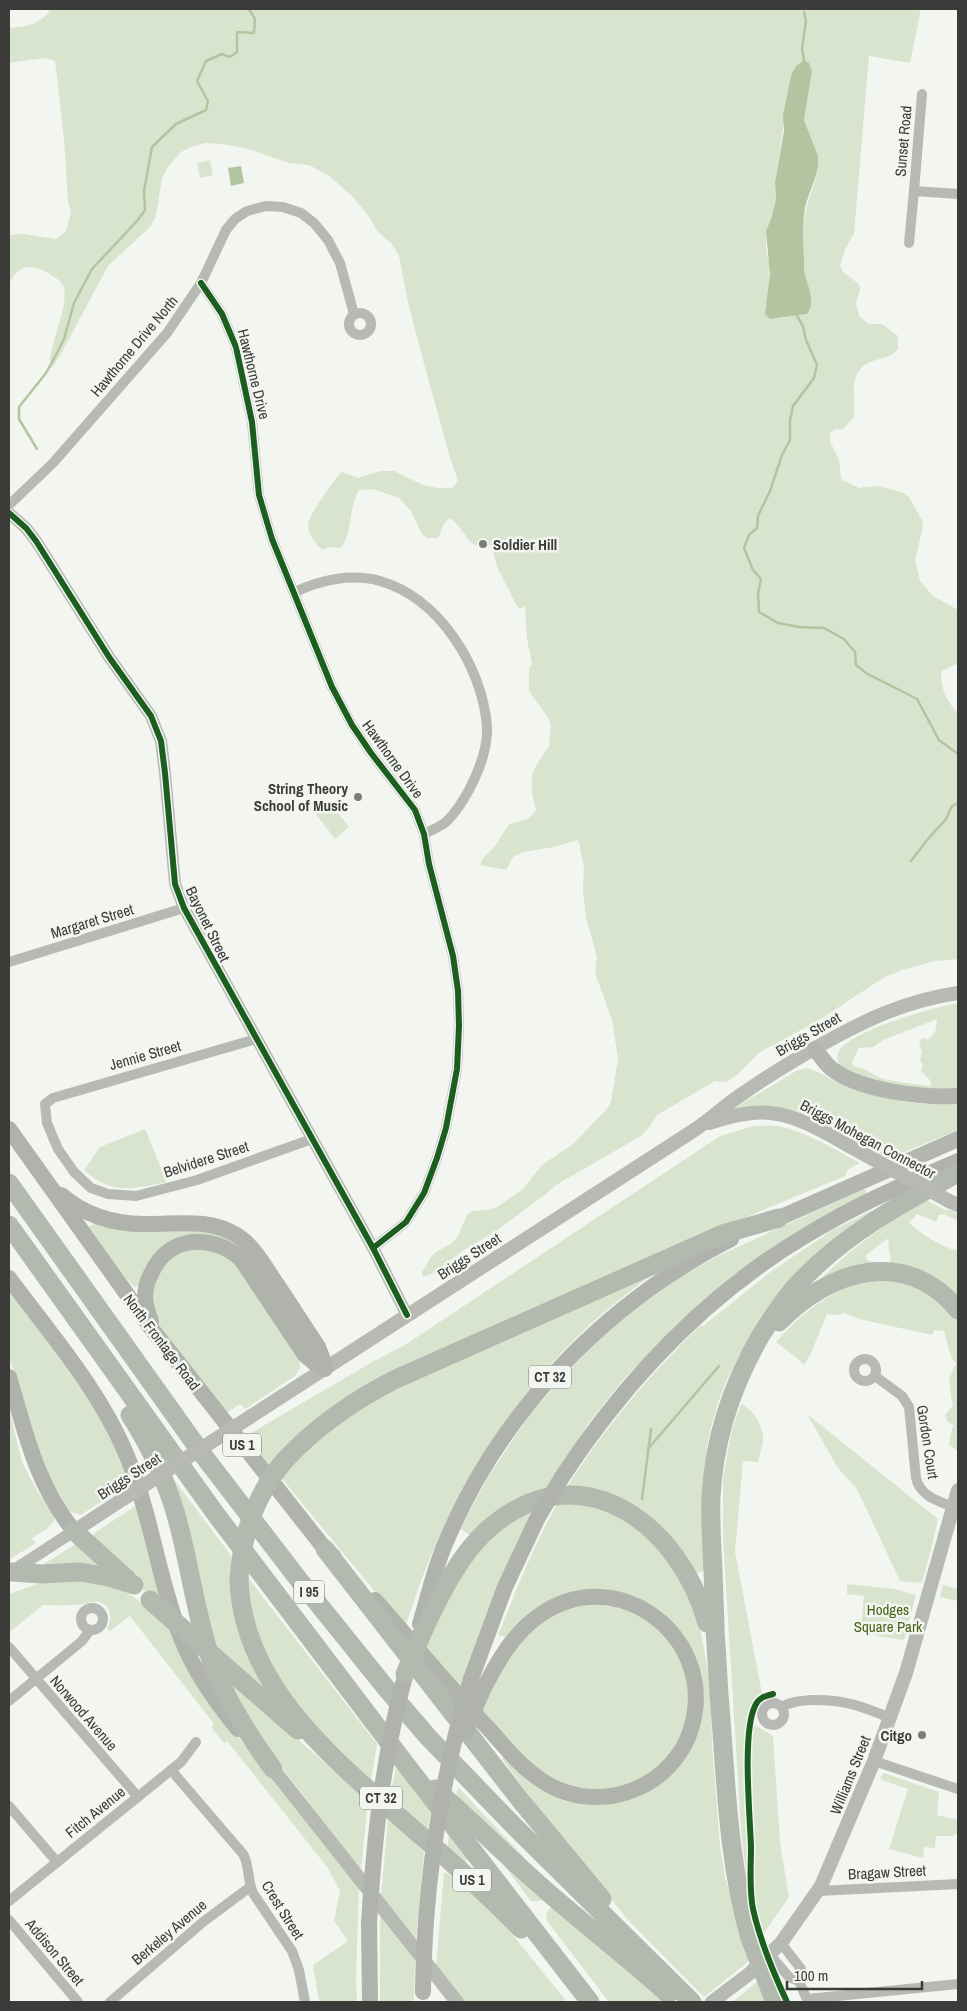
<svg xmlns="http://www.w3.org/2000/svg" width="967" height="2011" viewBox="0 0 967 2011" font-family="'Archivo Narrow',sans-serif">
<style>
.green{fill:#d9e4ce;fill-rule:evenodd}
.water{fill:#b3c5a0}
.lines{fill:none;stroke-linecap:round;stroke-linejoin:round}
.stream{stroke:#b3c5a0;stroke-width:2.5}
.minor{stroke:#b7bab4;stroke-width:10}
.tertiary{stroke:#b7bab4;stroke-width:12}
.secondary{stroke:#b7bab2;stroke-width:14}
.primary{stroke:#afb3ab;stroke-width:16}
.trunk{stroke:#b2b6ae;stroke-width:16}
.motorway{stroke:#b4b9b0;stroke-width:19}
.secondary-bridge{stroke:#b7bab2;stroke-width:14}
.primary-bridge{stroke:#afb3ab;stroke-width:16}
.motorway-bridge{stroke:#b4b9b0;stroke-width:19}
.cycleway-casing{stroke:#f3f6f0;stroke-width:9}
.cycleway{stroke:#1b5e20;stroke-width:6}
.poi-dot{fill:#7b7d7a;stroke:#f3f6f0;stroke-width:2}
.labels{text-anchor:middle;dominant-baseline:central;stroke-width:5;stroke-linejoin:round;paint-order:stroke}
.shield{fill:#f3f6f0;stroke:#727471;stroke-width:1}
.shield-label{font-size:14px;font-weight:bold;fill:#3b3c3a}
.street-label{font-size:15px;fill:#3b3c3a;stroke:#f3f6f0}
.poi-label{font-size:15px;font-weight:bold;fill:#3b3c3a;stroke:#f3f6f0;text-anchor:end}
.park-label{font-size:15px;fill:#466219;stroke:#f3f6f0}
</style>
<rect width="100%" height="100%" fill="#f3f5f1"/>
<!-- green -->
<g class="green">
<path d="M49,9H921L910,63L869,56L854,234L846,247L840,265L843,272L859,284L860,290L856,303L859,316L869,324H882L898,336V349C891,358 883,357 873,361C846,371 856,395 854,417L842,430L836,429L830,432V441L839,460L841,479L859,488L877,486L891,489L903,493L909,497L922,520L923,527L915,560L920,581L933,596L958,610V663L942,671C938,684 948,704 958,713V959L935,961L902,970L883,978L818,1021L760,1052L737,1075L727,1082L715,1081L657,1115L650,1126L641,1136L556,1185L546,1194L493,1233L464,1250L435,1272L426,1276H422V1272L431,1257L436,1252L452,1243L458,1236L467,1215L472,1211L488,1210L497,1207L523,1189L542,1165L573,1144L606,1110L611,1102L618,1059L612,1020L595,973L597,957L586,918L583,890L584,868L579,842L577,840L554,847L523,852L513,857L506,870L480,865L483,858L495,846L509,824L528,819L536,810L532,793V775L534,769L549,746L551,726L549,719L529,691V668L532,664L527,639L525,606L520,609L517,606L498,569L492,548L488,543C484,543 479,546 475,545C467,542 461,524 449,518L444,524L438,538H427L422,534L411,511L399,498L373,489L359,490C348,509 353,532 341,548L329,547L323,550C316,546 307,532 308,524C308,516 336,477 342,472L358,478L380,471H394L423,485L437,488H452L458,481L449,454L423,360L407,298L399,256L392,244L377,231L370,218L353,197L328,175L309,165L289,163L245,148L221,144L206,143L193,146L181,152L168,167L162,178L156,216L150,227L108,266L61,354L52,368L50,365C49,344 71,301 63,285C60,281 55,277 51,275C45,270 37,267 29,267C20,267 13,276 9,283V235L24,234L56,239L66,231L71,212L68,201L64,138L55,61L44,58L9,63V28C26,26 37,26 49,12ZM804,60L809,63L812,71L804,120L818,156C820,181 804,202 804,227C804,240 804,253 804,266C804,283 817,296 807,314L773,319L768,294L770,267L766,248L767,228L772,216L776,199L775,182L791,75L796,66Z"/>
<polygon points="210,160 213,175 200,178 197,163"/>
<polygon points="330,803 349,827 335,839 316,814"/>
<path d="M958,1003V1092C918,1090 873,1087 839,1065C838,1061 837,1057 838,1053C847,1031 935,1007 958,1003ZM937,1019C936,1028 937,1034 928,1039L922,1038L919,1045L922,1051L920,1060L923,1066L921,1071L929,1079L932,1086C922,1085 886,1081 879,1077C871,1073 864,1068 854,1066L852,1062L859,1048L873,1047L883,1040Z"/>
<path d="M807,1068C820,1072 831,1080 843,1084C880,1099 918,1107 958,1104V1130L887,1159L799,1112C776,1106 757,1105 734,1110L733,1109L796,1071Z"/>
<path d="M754,1126C762,1126 770,1125 778,1126C806,1132 835,1149 860,1163L847,1170L845,1176L732,1223L426,1357L270,1466L246,1436L374,1361L405,1345L720,1136Z"/>
<path d="M145,1129L167,1182C134,1189 110,1195 84,1170L100,1147Z"/>
<polygon points="864,1189 868,1194 823,1216 785,1239 718,1289 674,1327 622,1381 588,1424 544,1493 473,1537 460,1529 488,1477 530,1414 594,1343 626,1316 679,1278 716,1257"/>
<path d="M926,1200L947,1211L948,1209L958,1214V1221L944,1214L939,1215L936,1222C932,1219 923,1217 917,1214L909,1223C918,1231 946,1251 958,1250V1303L929,1279L815,1285C848,1250 885,1224 926,1200ZM887,1239H889C887,1249 892,1255 890,1264L871,1262L866,1259V1255Z"/>
<path d="M871,1211L875,1217L740,1354C721,1387 708,1427 705,1466C702,1499 706,1536 706,1570L693,1574C674,1541 653,1510 616,1496C601,1490 583,1489 567,1487C605,1427 650,1374 701,1325L703,1326L769,1273L831,1231Z"/>
<polygon points="94,1222 195,1229 220,1233 247,1251 193,1237 142,1286 134,1287 121,1273 88,1226 92,1225"/>
<polygon points="198,1248 210,1249 233,1260 299,1357 300,1368 295,1376 245,1409 240,1404 226,1413 156,1321 151,1303 156,1275 175,1255"/>
<path d="M651,1275C627,1294 602,1312 581,1333C493,1419 441,1513 405,1628L279,1475L365,1401Z"/>
<path d="M883,1278C892,1280 902,1280 910,1283C929,1290 947,1305 958,1322L957,1450L949,1445L952,1429L954,1426L947,1421L945,1415L953,1405C950,1396 951,1387 949,1379L956,1363L951,1357L944,1331L935,1330L932,1335L859,1319L844,1313L837,1315L827,1314L811,1353L804,1365C796,1356 786,1350 776,1342C806,1308 838,1285 883,1278Z"/>
<polygon points="9,1288 104,1421 130,1475 119,1484 120,1489 81,1515 70,1512 50,1479 42,1461 9,1357"/>
<path d="M741,1404C752,1409 761,1422 763,1435C764,1443 759,1455 758,1462L743,1461L735,1552L762,1694L754,1701L749,1721L773,1736L780,1843L789,1897L762,1936L761,1930L759,1931L748,1892L741,1829L723,1538V1478L732,1430Z"/>
<polygon points="9,1408 22,1462 36,1489 54,1517 54,1521 47,1529 32,1538 36,1543 9,1560"/>
<polygon points="807,1414 938,1519 932,1546 922,1583 900,1581 857,1489 838,1468"/>
<polygon points="175,1481 233,1558 232,1594 238,1631 249,1659 282,1708 210,1647 170,1482"/>
<path d="M560,1499L616,1510L673,1560L699,1621L711,1689L712,1744L720,1846L725,1877L749,1961L704,1997L628,1920L548,1821L502,1759L506,1754L524,1774L608,1803L690,1748L689,1646L605,1592L509,1638L498,1635C517,1588 535,1542 560,1499Z"/>
<polygon points="140,1503 166,1607 149,1595 96,1545 93,1535 96,1532"/>
<polygon points="535,1507 460,1691 422,1650 453,1587 490,1535"/>
<polygon points="76,1544 111,1573 39,1567"/>
<polygon points="248,1578 377,1744 371,1781 342,1757 289,1697 249,1621"/>
<path d="M66,1579L112,1584L135,1598L175,1631L235,1733L359,1886L356,1979L357,2002H319L313,1965L348,1941L334,1921L340,1891L328,1868L227,1741L224,1743L211,1727L214,1724L130,1616L110,1631L107,1628C113,1620 111,1605 99,1602C92,1601 82,1605 75,1605C65,1606 54,1605 43,1605L10,1632L9,1631V1594L37,1584Z"/>
<polygon points="847,1584 894,1589 916,1595 904,1640 882,1637 861,1631 864,1596 847,1594"/>
<polygon points="943,1585 958,1589 958,1601 940,1597"/>
<path d="M588,1603L629,1609L663,1631L690,1677V1716L666,1764L626,1789L586,1792L535,1771L480,1712C496,1681 516,1636 547,1617C559,1610 575,1607 588,1603Z"/>
<polygon points="220,1671 368,1801 361,1870 273,1756"/>
<polygon points="396,1766 431,1811 427,1831 390,1799"/>
<polygon points="884,1773 939,1792 937,1815 958,1820 958,1833 952,1836 936,1836 935,1848 924,1847 923,1858 889,1849 908,1789 882,1780 880,1777"/>
<polygon points="458,1787 547,1882 543,1899 539,1901 531,1901 455,1801"/>
<polygon points="388,1818 424,1852 416,1938 381,1896"/>
<polygon points="449,1834 468,1859 464,1864 447,1850"/>
<polygon points="444,1872 458,1879 508,1929 567,2002 463,2002 436,1968"/>
<path d="M553,1904L667,2002H609L547,1921C545,1914 548,1910 553,1904Z"/>
<polygon points="380,1913 415,1956 414,2002 380,2002"/>
<polygon points="757,1982 766,2002 732,2002"/>
</g>
<!-- water -->
<g class="water">
<path d="M804,60L809,63L812,71L804,120L818,156C820,175 809,190 805,208C802,227 804,247 804,266C804,281 818,300 807,314L770,319L765,314L770,274L766,231L772,216L776,199L775,182L784,131L783,116L791,75L796,66Z"/>
<polygon points="241,166 244,183 231,186 228,168"/>
</g>
<g class="lines">
<!-- stream -->
<g class="stream">
<polyline points="804,60 802,49 806,21 804,12"/>
<polyline points="797,316 803,326 806,340 817,365 814,378 793,406 790,420 790,440 782,455 770,491 758,516 757,528 749,535 744,548 753,570 761,579 758,593 759,612 778,623 799,627 824,628 844,639 855,652 856,665 866,673 917,699 939,740 958,754"/>
<polyline points="37,449 19,419 19,407 46,373 56,355 64,339 74,303 92,269 137,221 145,210 144,191 152,147 176,124 206,110 208,101 197,81 206,61 222,54 230,57 237,52 237,32 254,33 255,19 249,9"/>
<polyline points="911,861 928,839 946,819 952,806 958,803"/>
<polyline points="648,1449 719,1366"/>
<polyline points="642,1499 651,1429"/>
</g>
<!-- minor -->
<g class="minor">
<polyline points="914,191 922,94"/>
<polyline points="909,243 914,191 958,194"/>
<polyline points="201,283 222,314 236,347 252,422 259,495 272,539 332,687 352,725 371,753 415,810 424,834 429,864 453,956 458,991 459,1026 457,1069 446,1128 437,1158 424,1193 406,1222 373,1248"/>
<circle cx="360" cy="324" r="11"/>
<polyline points="9,505 53,463 167,333 201,283 226,230 235,219 247,211 266,206 283,207 301,213 314,223 328,240 340,263 354,314"/>
<path d="M295,592C320,580 352,573 380,581C439,598 482,666 487,726C488,748 479,771 469,790C463,801 455,813 447,821C441,827 431,830 424,834"/>
<polyline points="9,962 184,908"/>
<polyline points="256,1039 53,1098 45,1104 47,1123 58,1149 74,1172 91,1188 108,1194 136,1196 197,1180 312,1139"/>
<circle cx="865" cy="1370" r="11"/>
<path d="M875,1376L902,1396L909,1407L916,1478C920,1496 938,1501 953,1507"/>
<circle cx="92" cy="1619" r="11"/>
<polyline points="9,1647 138,1797"/>
<polyline points="9,1701 82,1641 90,1630"/>
<circle cx="773" cy="1714" r="11"/>
<path d="M782,1707C791,1701 801,1701 811,1700C842,1699 862,1706 890,1718"/>
<polyline points="874,1761 958,1789"/>
<path d="M171,1770L243,1854C250,1866 247,1880 253,1893L292,1951L299,1970L305,2002"/>
<polyline points="9,1806 57,1862"/>
<polyline points="818,1891 958,1884"/>
<polyline points="9,1901 181,1762 196,1742"/>
<polyline points="9,1920 78,2002"/>
<polyline points="781,1943 801,1969 799,1981 808,2002"/>
<polyline points="770,1955 789,1977 799,1981"/>
<polyline points="807,1999 958,1984"/>
<polyline points="110,2002 203,1922 250,1887"/>
</g>
<!-- tertiary -->
<g class="tertiary">
<polyline points="9,513 26,528 36,541 109,657 151,716 161,741 165,773 175,884 184,908 373,1248 407,1315"/>
<polyline points="11,1572 74,1531"/>
</g>
<!-- secondary -->
<g class="secondary">
<path d="M709,1123C769,1103 791,1113 844,1143"/>
<polyline points="949,1201 958,1205"/>
<path d="M250,1417L696,1129C713,1117 728,1103 745,1092C766,1077 788,1064 810,1051C859,1023 902,1001 958,993"/>
<polyline points="74,1531 123,1499"/>
<polyline points="273,1769 457,2002"/>
<polyline points="712,2002 749,1974 781,1943 821,1886 874,1761 906,1673 958,1490"/>
</g>
<!-- primary -->
<g class="primary">
<polyline points="9,1129 151,1328 325,1549 334,1557"/>
<path d="M61,1195C86,1216 116,1225 149,1224C180,1224 210,1218 238,1236C256,1248 266,1269 278,1286C291,1306 304,1326 318,1347L324,1362L325,1369L318,1366L305,1355L241,1259C212,1233 168,1235 151,1274C147,1281 145,1291 145,1300C146,1307 149,1315 151,1322"/>
<path d="M9,1278C51,1335 103,1394 129,1461C152,1519 159,1582 182,1640C195,1673 215,1701 238,1729"/>
<path d="M9,1377C26,1434 36,1484 74,1531"/>
<path d="M562,1477C625,1381 706,1295 805,1236C854,1206 906,1183 958,1161"/>
<path d="M375,1600C413,1643 449,1687 489,1729C505,1747 521,1767 541,1780C570,1800 607,1802 638,1788C663,1777 683,1755 691,1729C719,1639 619,1560 540,1615C513,1633 496,1664 482,1692"/>
<path d="M420,1624C428,1597 434,1570 445,1544C500,1412 604,1304 731,1239"/>
<polyline points="471,1679 505,1587 537,1519"/>
<polyline points="369,1924 370,2002"/>
</g>
<!-- trunk -->
<g class="trunk">
<path d="M815,1049C820,1055 825,1064 832,1069C860,1091 924,1098 958,1096"/>
<polyline points="779,1218 958,1139"/>
</g>
<!-- motorway -->
<g class="motorway">
<polyline points="9,1183 203,1455 299,1580 386,1688 428,1737 516,1828 692,2002"/>
<polyline points="9,1225 215,1513 407,1766 590,2002"/>
<path d="M779,1322C829,1270 906,1246 958,1310"/>
<path d="M130,1415C151,1448 168,1484 178,1522C190,1567 196,1615 211,1660C225,1699 249,1736 273,1769"/>
<path d="M285,1460C317,1426 354,1400 396,1379L723,1234L779,1218"/>
<polyline points="74,1531 127,1579"/>
<polyline points="325,1549 521,1801 602,1899"/>
<polyline points="11,1572 42,1574 80,1572 109,1577 134,1585"/>
<path d="M239,1579C242,1688 337,1762 412,1828C450,1860 486,1893 521,1929"/>
<path d="M424,1629C441,1593 461,1551 493,1525C585,1450 681,1528 707,1623"/>
<polyline points="243,1682 298,1730"/>
<path d="M435,1789C469,1818 500,1850 534,1880C577,1919 624,1954 668,1994"/>
<path d="M750,1938C727,1859 726,1775 719,1694C716,1653 714,1612 713,1571C712,1547 710,1521 711,1497C714,1438 732,1385 761,1335C772,1318 783,1300 797,1285C842,1236 901,1203 958,1173"/>
</g>
<!-- secondary-bridge -->
<g class="secondary-bridge">
<polyline points="844,1143 949,1201"/>
<polyline points="123,1499 250,1417"/>
</g>
<!-- primary-bridge -->
<g class="primary-bridge">
<polyline points="537,1519 562,1477"/>
<polyline points="465,1732 482,1692"/>
<path d="M369,1924C374,1836 384,1747 409,1662"/>
<path d="M423,1992C424,1887 441,1779 471,1679"/>
</g>
<!-- motorway-bridge -->
<g class="motorway-bridge">
<path d="M239,1579C242,1534 255,1495 285,1460"/>
<polyline points="150,1600 243,1682"/>
<polyline points="405,1674 424,1629"/>
<polyline points="750,1938 775,2002"/>
</g>
<!-- cycleway casing -->
<g class="cycleway-casing">
<g id="cycleway">
<polyline points="201,283 222,314 236,347 252,422 259,495 272,539 332,687 352,725 371,753 415,810 424,834 429,864 453,956 458,991 459,1026 457,1069 446,1128 437,1158 424,1193 406,1222 373,1248"/>
<polyline points="9,513 26,528 36,541 109,657 151,716 161,741 165,773 175,884 184,908 373,1248 407,1315"/>
<path d="M773,1694C765,1696 758,1698 755,1706C742,1733 750,1815 751,1847C751,1867 749,1889 753,1909C760,1941 773,1972 787,2002"/>
</g>
</g>
<!-- cycleway -->
<use href="#cycleway" class="cycleway"/>
</g>
<!-- markers -->
<g class="poi-dot">
<circle cx="483" cy="544" r="5"/>
<circle cx="358" cy="797" r="5"/>
<circle cx="922" cy="1735" r="5"/>
</g>
<g class="labels">
<!-- shield labels -->
<g class="shield">
<rect x="529" y="1365.5" width="42" height="23" rx="4"/>
<rect x="223" y="1433.5" width="38" height="23" rx="4"/>
<rect x="294" y="1580.5" width="30" height="23" rx="4"/>
<rect x="360" y="1786.5" width="42" height="23" rx="4"/>
<rect x="453" y="1868.5" width="38" height="23" rx="4"/>
</g>
<g class="shield-label">
<text x="550" y="1377">CT 32</text>
<text x="242" y="1445">US 1</text>
<text x="309" y="1592">I 95</text>
<text x="381" y="1798">CT 32</text>
<text x="472" y="1880">US 1</text>
</g>
<!-- street labels -->
<g class="street-label">
<text transform="translate(903 141) rotate(-85)">Sunset Road</text>
<text transform="translate(134 346) rotate(-50)">Hawthorne Drive North</text>
<text transform="translate(254 374) rotate(76)">Hawthorne Drive</text>
<text transform="translate(393 759) rotate(54)">Hawthorne Drive</text>
<text transform="translate(92 921) rotate(-17)">Margaret Street</text>
<text transform="translate(208 924) rotate(64)">Bayonet Street</text>
<text transform="translate(808 1034) rotate(-30)">Briggs Street</text>
<text transform="translate(145 1055) rotate(-16)">Jennie Street</text>
<text transform="translate(868 1139) rotate(28)">Briggs Mohegan Connector</text>
<text transform="translate(206 1159) rotate(-18)">Belvidere Street</text>
<text transform="translate(469 1256) rotate(-33)">Briggs Street</text>
<text transform="translate(162 1342) rotate(53)">North Frontage Road</text>
<text transform="translate(928 1442) rotate(81)">Gordon Court</text>
<text transform="translate(129 1476) rotate(-33)">Briggs Street</text>
<text transform="translate(84 1713) rotate(49)">Norwood Avenue</text>
<text transform="translate(850 1775) rotate(-68)">Williams Street</text>
<text transform="translate(95 1812) rotate(-39)">Fitch Avenue</text>
<text transform="translate(887 1872) rotate(-3)">Bragaw Street</text>
<text transform="translate(283 1910) rotate(58)">Crest Street</text>
<text transform="translate(169 1932) rotate(-40)">Berkeley Avenue</text>
<text transform="translate(55 1952) rotate(50)">Addison Street</text>
</g>
<!-- poi labels -->
<g class="poi-label">
<text x="493" y="544" text-anchor="start">Soldier Hill</text>
<text x="348" y="788">String Theory<tspan x="348" dy="17">School of Music</tspan></text>
<text x="912" y="1735">Citgo</text>
</g>
<!-- park labels -->
<g class="park-label">
<text x="888" y="1609">Hodges<tspan x="888" dy="17">Square Park</tspan></text>
</g>
</g>
<!-- border -->
<rect width="967" height="2011" fill="none" stroke="#3b3c3a" stroke-width="20"/>
<!-- scale -->
<path d="M787 1981v8h135v-8" fill="none" stroke="#3b3c3a" stroke-width="2.5"/>
<text x="794" y="1981" font-size="15" fill="#3b3c3a" stroke="#f3f6f0" stroke-width="4" paint-order="stroke">100 m</text>
</svg>
